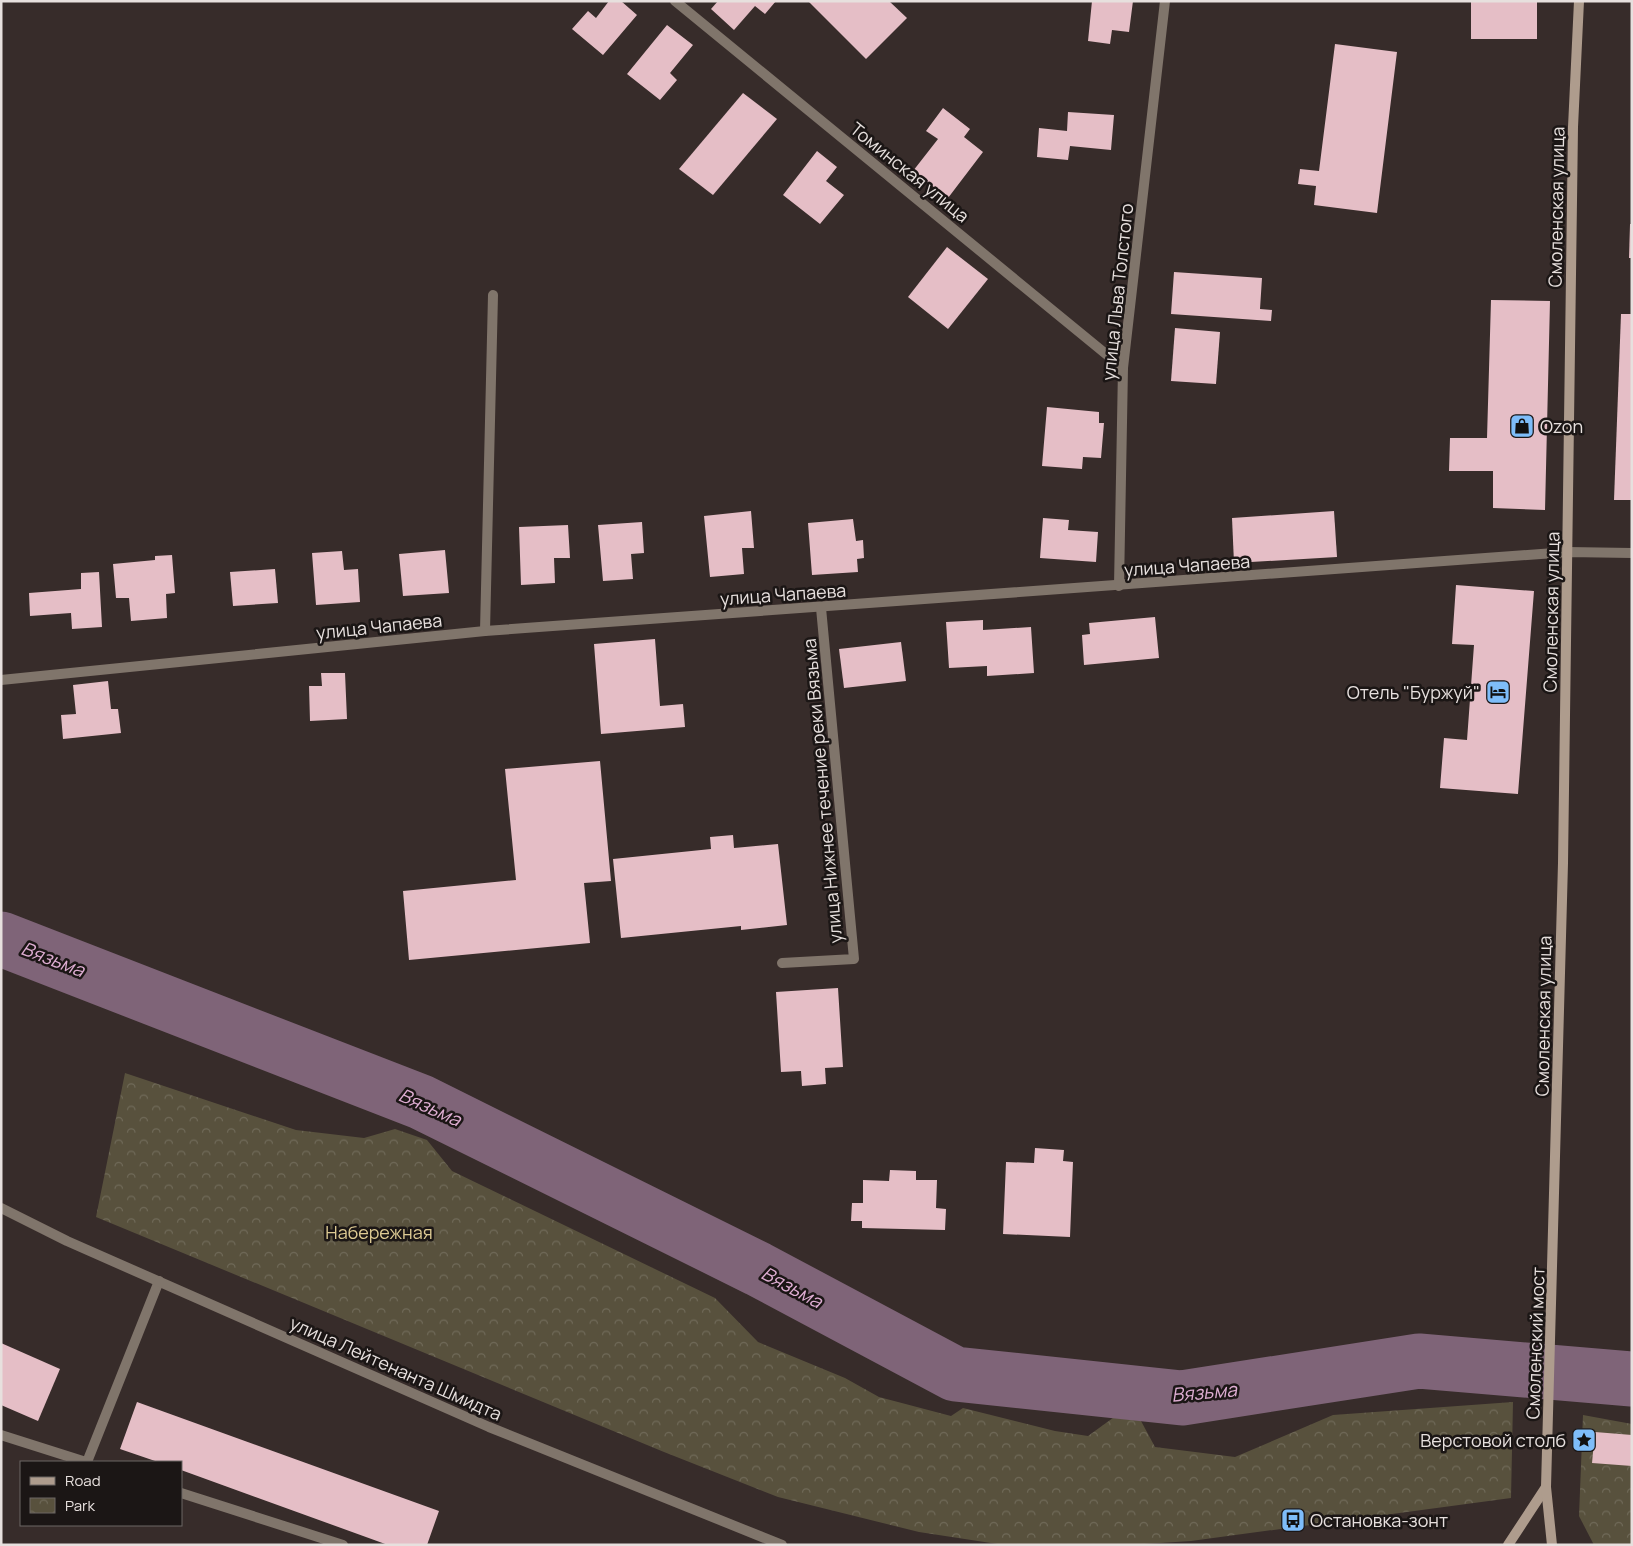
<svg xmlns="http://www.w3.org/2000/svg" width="1633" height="1546" viewBox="0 0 1633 1546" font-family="Manrope,sans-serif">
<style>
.park{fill:url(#park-crowns)}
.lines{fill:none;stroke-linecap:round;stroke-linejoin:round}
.river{stroke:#7f6478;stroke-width:55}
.building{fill:#e5bec6}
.lane{stroke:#80756b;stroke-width:10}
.street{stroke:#80756b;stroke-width:10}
.secondary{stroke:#ae9c8d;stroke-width:10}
.labels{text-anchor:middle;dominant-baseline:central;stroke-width:5;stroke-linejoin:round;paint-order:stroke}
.street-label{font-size:18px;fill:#e7e0de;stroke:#1b1615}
.poi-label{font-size:18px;fill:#e7e0de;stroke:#1b1615;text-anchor:start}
.park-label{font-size:18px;fill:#ddca93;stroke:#1b1615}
.water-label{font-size:19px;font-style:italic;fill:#deadd2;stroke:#1b1615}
</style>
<defs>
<pattern id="park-crowns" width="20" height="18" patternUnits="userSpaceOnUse" patternTransform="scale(1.25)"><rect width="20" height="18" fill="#58513d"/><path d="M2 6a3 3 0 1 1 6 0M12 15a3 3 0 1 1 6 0" fill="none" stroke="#706a59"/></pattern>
</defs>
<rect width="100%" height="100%" fill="#372c2a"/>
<!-- park -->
<g class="park">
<polygon points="125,1073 296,1130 364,1138 395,1129 427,1140 452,1171 715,1298 758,1342 845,1378 879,1397 951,1416 963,1408 1055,1431 1088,1436 1117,1415 1141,1421 1155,1447 1235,1457 1333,1415 1513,1402 1511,1498 1191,1541 1129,1545 1004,1545 919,1532 778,1497 664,1452 96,1217"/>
<polygon points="1583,1415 1632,1424 1632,1545 1594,1545 1579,1516"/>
</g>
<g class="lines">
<!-- river -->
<polyline class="river" points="1,939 421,1102 758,1269 955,1374 1182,1398 1419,1361 1632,1379"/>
</g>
<!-- building -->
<g class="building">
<polygon points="609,1 621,1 637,15 603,55 572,29 588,11 596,18"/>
<polygon points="718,1 776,1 765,14 755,6 734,30 711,9"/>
<polygon points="808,1 889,1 907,18 866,59"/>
<polygon points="1092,1 1133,1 1129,32 1112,30 1110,44 1088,41"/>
<rect x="1471" y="1" width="66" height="38"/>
<polygon points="667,25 693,45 670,73 677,80 660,100 627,74"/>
<polygon points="1335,44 1397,52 1377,213 1314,205 1316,186 1298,184 1300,169 1319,171"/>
<polygon points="743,93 777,119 713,195 679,169"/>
<polygon points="943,108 970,129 964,137 983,152 948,198 913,171 938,139 926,131"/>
<polygon points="1068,112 1114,115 1111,150 1070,146 1068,160 1037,157 1039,128 1067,131"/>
<polygon points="817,151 837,167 826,181 844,195 820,224 783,195"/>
<polygon points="1630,224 1632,224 1632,258 1629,258"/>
<polygon points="947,247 988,279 948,329 908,297"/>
<polygon points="1174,272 1262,278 1260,309 1272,310 1271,321 1171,314"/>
<polygon points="1491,300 1550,301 1545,510 1493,508 1493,471 1449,471 1450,438 1487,438"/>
<polygon points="1621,314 1632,314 1632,500 1614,500"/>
<polygon points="1175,328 1220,332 1216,384 1171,381"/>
<polygon points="1047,407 1099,412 1099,423 1104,423 1101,458 1083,457 1082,469 1042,466"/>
<polygon points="751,511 754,548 742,548 744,574 710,577 704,516"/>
<polygon points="1334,511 1337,557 1234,563 1232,518"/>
<polygon points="1043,518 1069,520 1068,530 1098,532 1096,562 1040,558"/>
<polygon points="853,519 856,541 863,540 864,558 857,559 858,572 812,575 808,523"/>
<polygon points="642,522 644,553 631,554 633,579 603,581 598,525"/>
<polygon points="568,525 570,558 554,558 555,583 521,585 519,527"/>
<polygon points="445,550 449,593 403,596 399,554"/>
<polygon points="342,551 344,570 358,569 360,602 316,605 312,553"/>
<polygon points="172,555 175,593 166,594 167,618 131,621 129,598 116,598 113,564 155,560 155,556"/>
<polygon points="275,569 278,603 233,606 230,572"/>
<polygon points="99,572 102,627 72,629 71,613 30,616 29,593 81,589 81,573"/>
<polygon points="1456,585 1534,591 1518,794 1440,788 1444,738 1467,740 1474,645 1452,644"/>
<polygon points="1155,617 1159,658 1084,665 1082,635 1090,634 1089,623"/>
<polygon points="983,620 983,630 1031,627 1034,673 987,676 987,666 949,668 946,622"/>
<polygon points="655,639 660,706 683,704 685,727 601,734 594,644"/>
<polygon points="901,642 906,681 844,688 839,649"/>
<polygon points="321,673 345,673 347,719 310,721 309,686 322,686"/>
<polygon points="108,681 111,709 118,709 121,733 63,739 61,715 76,714 73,685"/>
<polygon points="600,761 611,881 584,883 590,943 409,960 403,891 516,880 505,769"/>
<polygon points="733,835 734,848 778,844 787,925 741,930 741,926 621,938 613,859 711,849 710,837"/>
<polygon points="838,988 843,1067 825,1068 826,1084 802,1086 801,1071 781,1072 776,992"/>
<polygon points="1035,1148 1064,1150 1063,1161 1073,1162 1070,1237 1003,1234 1006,1162 1034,1163"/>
<polygon points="890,1170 916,1171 916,1180 937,1180 936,1208 946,1209 945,1230 862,1228 862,1221 851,1221 852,1203 863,1203 863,1180 889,1181"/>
<polygon points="1,1343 60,1369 38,1421 1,1405"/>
<polygon points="137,1402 439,1511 427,1545 388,1545 181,1470 181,1462 158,1462 120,1449"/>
<polygon points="1595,1432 1632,1435 1632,1466 1592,1463"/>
</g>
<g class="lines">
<!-- lane -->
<g class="lane">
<polyline points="485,631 493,295"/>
<polyline points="1,1435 86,1462"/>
<polyline points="87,1462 159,1281"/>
<polyline points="181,1493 343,1545"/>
</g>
<!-- street -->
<g class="street">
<polyline points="675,1 1123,368"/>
<polyline points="1119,586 1123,368 1165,1"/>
<polyline points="1,680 485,631 1568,552 1632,553"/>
<polyline points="782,963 854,959 821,608"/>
<polyline points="1,1208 67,1241 489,1427 782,1545"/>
</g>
<!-- secondary -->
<g class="secondary">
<polyline points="1508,1545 1546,1487"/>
<polyline points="1552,1545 1546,1487 1563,863 1573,127 1579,1"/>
</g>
</g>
<!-- icons -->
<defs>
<g id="shop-square" transform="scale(1.25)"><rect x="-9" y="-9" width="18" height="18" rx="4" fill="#7ebdf9" stroke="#1b1615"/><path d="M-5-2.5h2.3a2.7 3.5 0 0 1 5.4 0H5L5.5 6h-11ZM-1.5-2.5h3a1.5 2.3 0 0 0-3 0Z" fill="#111"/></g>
<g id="hotel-square" transform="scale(1.25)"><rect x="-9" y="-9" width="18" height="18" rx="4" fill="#7ebdf9" stroke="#1b1615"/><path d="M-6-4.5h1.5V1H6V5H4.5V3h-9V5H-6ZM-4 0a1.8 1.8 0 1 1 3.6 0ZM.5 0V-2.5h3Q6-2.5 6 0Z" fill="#111"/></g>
<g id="sight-square" transform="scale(1.25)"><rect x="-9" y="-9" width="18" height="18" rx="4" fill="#7ebdf9" stroke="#1b1615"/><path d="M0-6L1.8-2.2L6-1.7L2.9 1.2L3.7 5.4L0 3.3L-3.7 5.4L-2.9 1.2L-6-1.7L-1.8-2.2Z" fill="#111"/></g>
<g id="bus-square" transform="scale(1.25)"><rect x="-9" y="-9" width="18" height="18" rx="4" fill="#7ebdf9" stroke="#1b1615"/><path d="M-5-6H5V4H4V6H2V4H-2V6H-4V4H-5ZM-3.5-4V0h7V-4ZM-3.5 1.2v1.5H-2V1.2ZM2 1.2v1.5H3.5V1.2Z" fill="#111"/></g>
</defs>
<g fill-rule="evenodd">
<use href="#shop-square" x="1522" y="426"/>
<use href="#hotel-square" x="1498" y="692"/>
<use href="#sight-square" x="1584" y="1440"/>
<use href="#bus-square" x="1293" y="1520"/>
</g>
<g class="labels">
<!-- street labels -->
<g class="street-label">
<text transform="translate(910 172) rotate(39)">Томинская улица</text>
<text transform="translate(1556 207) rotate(-89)">Смоленская улица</text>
<text transform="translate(1117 292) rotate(-84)">улица Льва Толстого</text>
<text transform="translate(1187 565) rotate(-4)">улица Чапаева</text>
<text transform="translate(783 594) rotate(-4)">улица Чапаева</text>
<text transform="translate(1551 612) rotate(-89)">Смоленская улица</text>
<text transform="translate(379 626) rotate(-6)">улица Чапаева</text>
<text transform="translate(822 791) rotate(-95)">улица Нижнее течение реки Вязьма</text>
<text transform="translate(1543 1016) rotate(-89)">Смоленская улица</text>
<text transform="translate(1535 1343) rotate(-88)">Смоленский мост</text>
<text transform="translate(396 1368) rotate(24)">улица Лейтенанта Шмидта</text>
</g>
<!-- poi labels -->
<g class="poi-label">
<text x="1540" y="426">Ozon</text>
<text x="1480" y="692" text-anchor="end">Отель "Буржуй"</text>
<text x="1566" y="1440" text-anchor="end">Верстовой столб</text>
<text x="1310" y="1520">Остановка-зонт</text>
</g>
<!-- park labels -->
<g class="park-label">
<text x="379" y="1232">Набережная</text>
</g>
<!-- water labels -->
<g class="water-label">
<text transform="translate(53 959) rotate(21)">Вязьма</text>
<text transform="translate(430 1107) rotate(24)">Вязьма</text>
<text transform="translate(792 1287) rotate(28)">Вязьма</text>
<text transform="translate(1204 1392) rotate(-5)">Вязьма</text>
</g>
</g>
<!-- border -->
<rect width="1633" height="1546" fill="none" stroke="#e7e0de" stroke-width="5"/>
<!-- legend -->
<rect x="20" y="1461" width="162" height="65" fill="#1b1615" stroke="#6d6765"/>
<rect x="30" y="1477" width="25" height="8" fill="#ae9c8d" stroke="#6d6765"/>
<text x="65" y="1486" font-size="15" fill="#e7e0de">Road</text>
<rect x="30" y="1498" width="25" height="15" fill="url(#park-crowns)" stroke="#6d6765"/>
<text x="65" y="1511" font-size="15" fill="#e7e0de">Park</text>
</svg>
